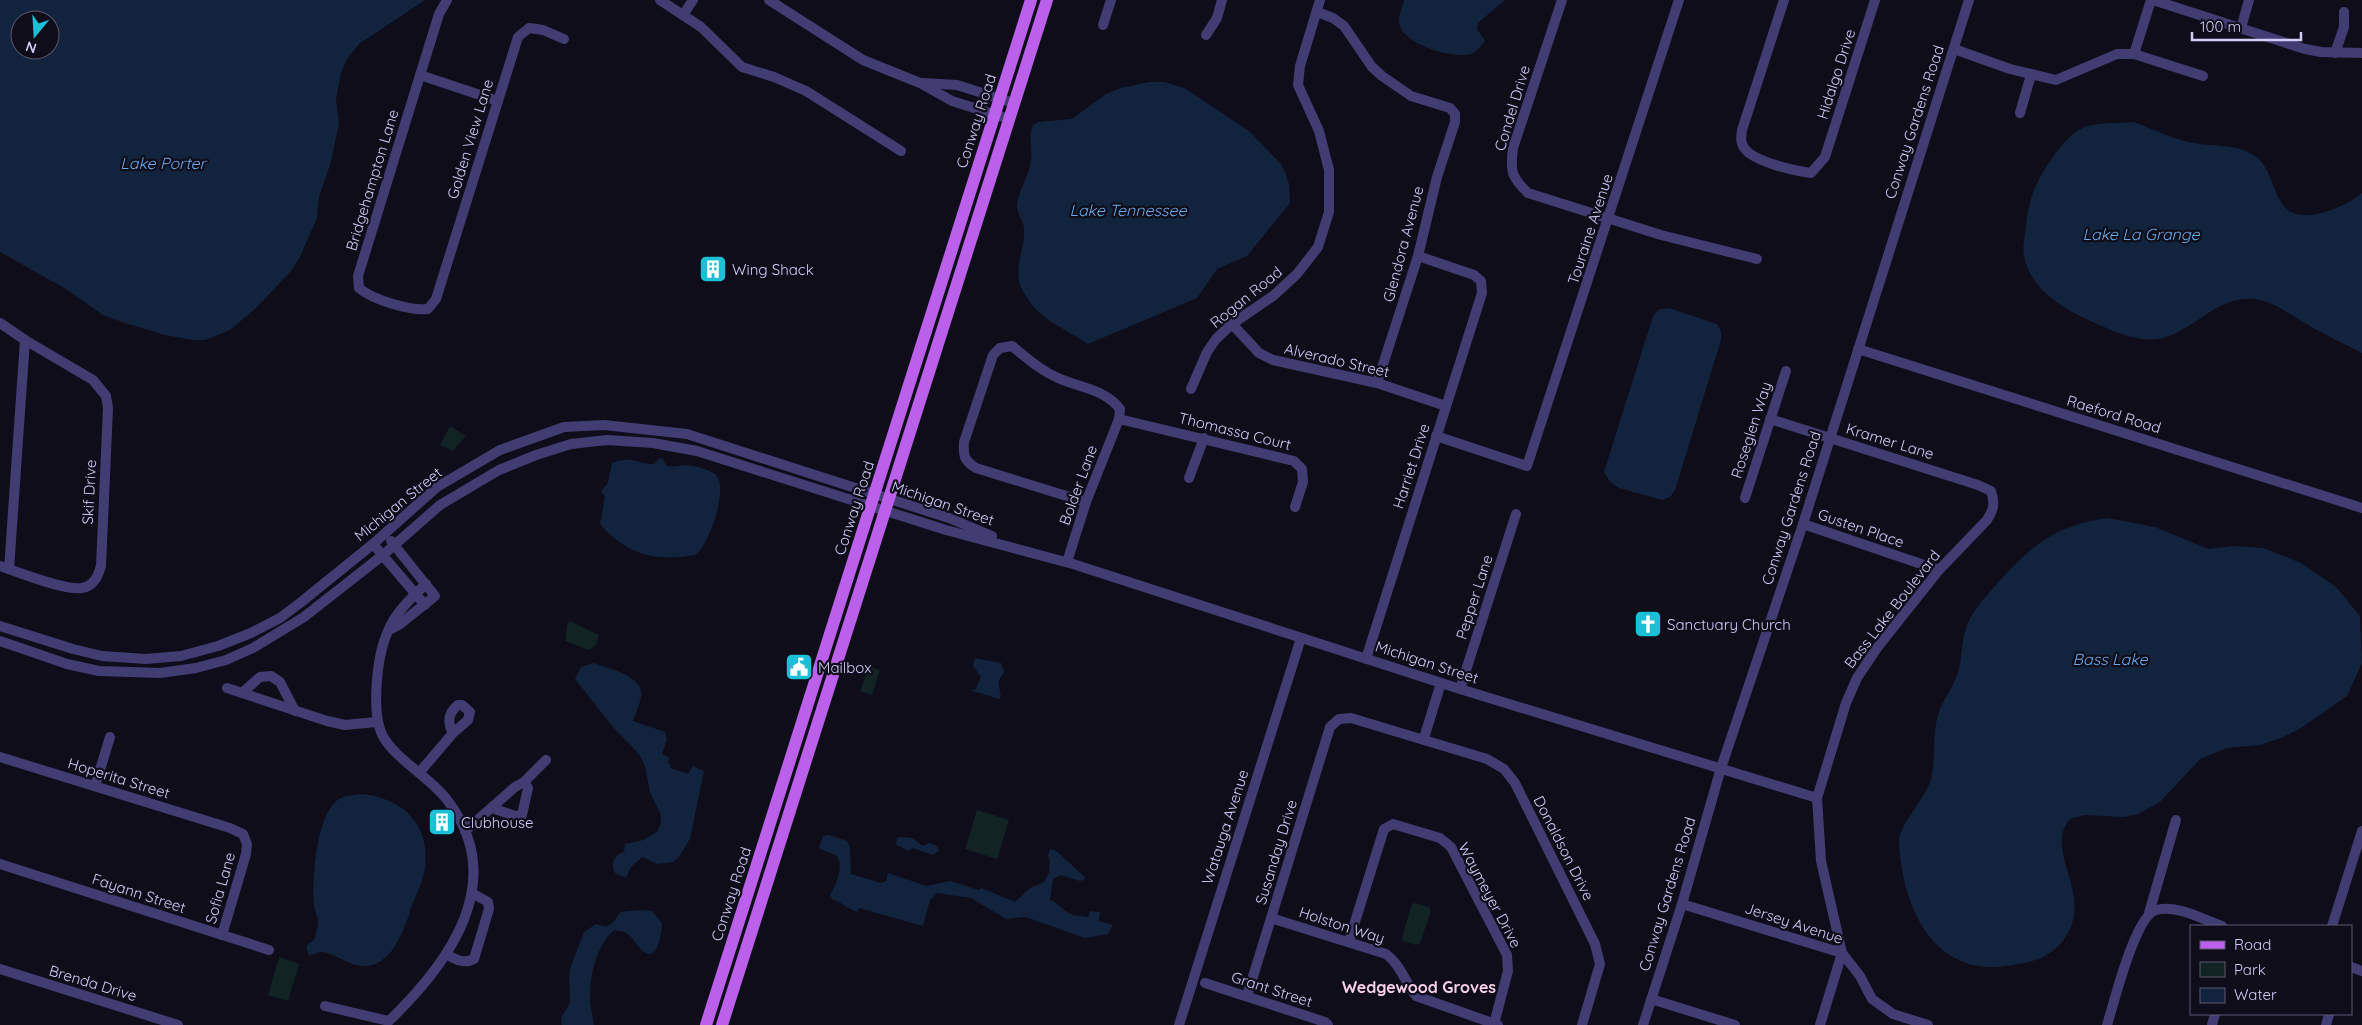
<svg xmlns="http://www.w3.org/2000/svg" width="2362" height="1025" viewBox="0 0 2362 1025" font-family="Quicksand,sans-serif">
<style>
.green{fill:#112323}
.water{fill:#12233d;fill-rule:evenodd}
.lines{fill:none;stroke-linecap:round;stroke-linejoin:round}
.minor{stroke:#413d73;stroke-width:10}
.major{stroke:#ba60eb;stroke-width:12}
.labels{text-anchor:middle;dominant-baseline:central;stroke-width:4.5;stroke-linejoin:round;paint-order:stroke}
.street-label{font-size:15px;fill:#d2ccf9;stroke:#0f0d1a}
.poi-label{font-size:15px;fill:#d2ccf9;stroke:#0f0d1a;text-anchor:start}
.water-label{font-size:16px;font-style:italic;fill:#67abec;stroke:#0f0d1a}
.neighbourhood-label{font-size:16px;font-weight:bold;fill:#f9cee8;stroke:#0f0d1a}
</style>
<rect width="100%" height="100%" fill="#0f0d1a"/>
<!-- green -->
<g class="green">
<polygon points="450,426 466,436 453,451 440,445"/>
<polygon points="570,621 599,635 596,645 589,650 565,641 567,625"/>
<polygon points="869,666 880,670 872,695 860,691"/>
<polygon points="977,810 1009,820 997,859 965,849"/>
<polygon points="1415,903 1429,907 1431,911 1420,943 1416,945 1403,941 1402,937 1412,904"/>
<polygon points="279,957 299,964 288,1001 268,995"/>
</g>
<!-- water -->
<g class="water">
<path d="M0,0H425L359,44L347,59L341,73L336,99L339,124L330,165L319,197L317,218L300,257L291,271L256,308L230,330L205,340H193L165,335L122,322L103,315L66,289L0,252ZM20,20H50V50H20Z"/>
<path d="M1404,0H1505L1478,23L1477,29L1485,41C1481,45 1477,52 1471,54C1453,59 1403,45 1399,23C1398,17 1403,6 1404,0Z"/>
<path d="M1149,82H1165L1186,89L1249,131L1281,164L1285,172L1289,184L1290,203L1247,256L1217,269L1197,298L1088,344C1062,326 1037,320 1022,289C1012,269 1026,248 1024,228C1023,220 1017,214 1017,206C1018,192 1027,179 1030,166C1034,152 1027,138 1033,125L1038,122L1072,119L1106,94L1121,88Z"/>
<path d="M2134,122C2156,131 2176,140 2199,144C2217,146 2232,145 2248,152C2271,162 2270,186 2283,205C2299,228 2345,207 2362,193V353C2343,343 2323,334 2305,323C2287,313 2275,302 2254,299C2211,294 2186,345 2143,339C2126,337 2108,329 2093,322C2065,310 2030,289 2024,256C2022,247 2025,236 2026,226C2029,198 2035,183 2051,160C2080,119 2088,125 2134,122Z"/>
<polygon points="1669,308 1717,324 1721,331 1721,340 1675,490 1670,497 1662,500 1619,488 1610,482 1604,472 1653,316 1659,309"/>
<path d="M660,458L663,459L666,465C673,468 677,466 685,465C693,465 708,469 715,474C730,484 709,547 695,555C657,562 626,555 600,524L605,497L601,491L608,483L612,463C633,454 638,465 654,464Z"/>
<path d="M2108,518L2155,527L2208,549L2234,546L2263,548L2301,563L2336,587L2360,616L2362,663L2347,696L2301,728L2281,738L2260,745L2227,748L2200,759L2160,802L2138,814L2124,817L2085,815L2070,819C2040,854 2105,903 2055,949C2042,961 2024,963 2007,966C1932,977 1902,905 1899,842C1898,826 1926,798 1931,779C1936,758 1932,736 1938,715C1942,700 1954,687 1958,672C1962,659 1961,645 1965,632C1969,615 1983,599 1995,586C2030,547 2054,525 2108,518Z"/>
<polygon points="975,658 1001,663 1004,672 998,682 1001,696 999,699 970,690 975,690 981,677 973,666"/>
<path d="M594,663C609,669 646,676 641,698C639,705 636,713 633,721L665,732L667,739L662,754L669,757L668,763L671,764L670,768L688,774L693,766L704,771L690,839L678,858L673,862L657,864L642,857L630,868L626,878L615,873C610,864 614,855 624,852L625,844L643,840L657,832L661,823V815L650,792L645,766L639,754L613,727L575,679L581,667Z"/>
<path d="M362,794C403,798 431,825 425,868C423,881 416,896 411,908C407,922 398,946 387,956C363,978 346,958 324,952C319,951 313,955 309,956L306,946L315,939C316,933 318,926 318,920C317,915 314,910 314,905C312,879 316,814 339,799C345,795 355,795 362,794Z"/>
<path d="M829,835L847,841L850,848L851,874L881,883L886,881L888,873L927,886L950,881L979,890L981,888L1015,902L1030,888L1044,882L1049,873L1050,861L1048,855L1050,849L1055,850L1085,877L1084,880L1080,881L1061,875L1053,879L1050,900C1059,903 1061,909 1069,913C1076,917 1082,916 1088,917L1090,911L1100,912L1099,921L1113,925L1108,934L1085,938L1026,917L1006,919L971,898L937,893L930,900L923,926L859,908L857,912C846,908 842,902 832,899L830,895C836,885 844,867 837,856L819,848L823,836Z"/>
<polygon points="904,837 912,838 923,846 929,843 937,846 939,850 933,855 913,848 909,851 896,845 897,838"/>
<path d="M641,910L652,911L662,923C662,931 660,940 657,947C648,966 636,941 629,935C625,931 619,931 614,930C596,946 590,975 590,998C590,1007 593,1016 594,1025H562L561,1018L570,1003L569,973L574,958L584,932L596,924L606,927L614,922L620,912Z"/>
</g>
<g class="lines">
<!-- minor -->
<g class="minor">
<path d="M447,0L439,14L358,276L359,288C373,300 410,311 428,309L436,299L518,37L529,28L543,30L564,39"/>
<polyline points="660,0 701,27 742,67 774,77 806,91 901,151"/>
<polyline points="769,0 863,60 920,83 952,101 1009,119"/>
<path d="M1562,0L1513,148C1510,171 1511,177 1528,193L1661,235L1757,259"/>
<path d="M1784,0L1742,130C1741,137 1740,143 1745,149C1755,162 1795,171 1811,173L1825,157L1875,0"/>
<polyline points="2153,0 2305,49 2321,52 2362,53"/>
<polyline points="1317,12 1333,18 1344,26 1372,67 1382,76 1411,96 1450,108 1455,114 1455,122 1437,177 1418,256 1377,383"/>
<polyline points="683,15 693,0"/>
<polyline points="1103,25 1111,0"/>
<polyline points="2241,28 2249,0"/>
<polyline points="1206,35 1217,18 1222,0"/>
<polyline points="1954,49 2010,69 2056,80 2117,54 2134,54 2203,76"/>
<polyline points="2335,53 2344,27 2344,12"/>
<polyline points="2134,54 2151,0"/>
<polyline points="420,75 498,101"/>
<polyline points="923,83 957,85 1014,103"/>
<polyline points="2020,113 2031,75"/>
<path d="M0,323L25,340L93,380L106,396L108,408L101,566C98,576 94,586 82,588C65,591 18,572 0,566"/>
<polyline points="1232,324 1259,353 1273,360 1377,383 1446,406"/>
<polyline points="1858,349 2362,508"/>
<polyline points="1191,389 1207,352 1216,339 1232,324 1273,296 1297,274 1318,247 1329,212 1329,170 1319,131 1298,85 1300,66 1320,0"/>
<polyline points="1119,419 1294,461 1302,469 1303,482 1295,507"/>
<path d="M1770,419L1978,485L1991,491C1995,503 1994,509 1987,520L1939,570L1877,648L1857,678L1846,703L1817,798L1821,861L1842,953"/>
<polyline points="1436,436 1527,466 1679,0"/>
<polyline points="1189,478 1204,438"/>
<polyline points="1745,498 1786,371"/>
<polyline points="1803,524 1939,570"/>
<polyline points="373,544 425,605"/>
<path d="M1067,562L1086,502L1119,419L1120,409C1105,389 1080,388 1058,378C1040,370 1027,358 1012,346L1000,348L993,355L964,442C963,455 964,461 976,468L1086,502"/>
<polyline points="9,569 25,340"/>
<polyline points="0,626 73,649 102,656 146,659 181,656 218,646 251,633 280,618 300,603 373,544 437,487 500,450 564,427 604,425 687,434 949,518 992,536"/>
<polyline points="389,630 400,624 435,596 391,541"/>
<polyline points="0,641 67,664 99,671 160,673 196,668 226,660 253,648 304,617 383,555 440,505 499,470 536,455 571,444 607,440 653,443 697,451 946,530 1073,564 1460,689 1817,798"/>
<polyline points="1366,659 1482,293 1481,281 1474,275 1418,256"/>
<polyline points="227,688 327,721 345,725 376,722"/>
<polyline points="1460,689 1516,514"/>
<polyline points="242,693 260,677 271,676 280,682 295,711"/>
<polyline points="1424,738 1441,683"/>
<polyline points="0,757 230,828 243,834 247,844 246,854 222,935"/>
<path d="M419,773L453,733L468,720L470,712L462,705H458C448,713 447,722 453,733"/>
<polyline points="524,782 546,760"/>
<polyline points="95,786 110,737"/>
<polyline points="465,831 515,787 524,782 528,788 522,815 515,816 492,808"/>
<polyline points="0,864 269,950"/>
<polyline points="1682,904 1842,953 1860,976 1872,999 1893,1014 1928,1025"/>
<polyline points="2149,913 2176,820"/>
<path d="M1271,918L1386,954C1400,964 1405,982 1416,996L1498,1025"/>
<polyline points="2332,926 2362,831"/>
<polyline points="1349,941 1384,829 1393,824 1440,838 1451,847 1507,955 1508,971 1494,1024"/>
<path d="M448,955C456,960 464,964 474,959L489,909L488,902L472,893"/>
<polyline points="2351,967 2362,971"/>
<polyline points="0,969 178,1025"/>
<polyline points="1205,983 1325,1022 1328,1025"/>
<polyline points="1247,996 1330,727 1339,719 1351,718 1487,759 1504,769 1515,783 1595,944 1600,964 1582,1025"/>
<polyline points="1651,999 1735,1025"/>
<path d="M325,1006L389,1021C449,963 509,882 448,801C432,779 397,760 384,738C370,715 377,655 388,631C395,613 412,597 426,584"/>
<polyline points="1179,1025 1301,638"/>
<polyline points="1643,1025 1682,904 1721,768 1803,524 1969,0"/>
<polyline points="1820,1025 1842,953"/>
<path d="M2107,1025C2114,1003 2135,916 2156,910C2176,904 2204,920 2222,926"/>
<polyline points="2212,1025 2215,1014"/>
<polyline points="2326,1025 2329,1014"/>
</g>
<!-- major -->
<g class="major">
<polyline points="706,1025 1031,0"/>
<polyline points="722,1025 1047,0"/>
</g>
</g>
<!-- icons -->
<defs>
<g id="building-square" transform="scale(1.4375)"><rect x="-9" y="-9" width="18" height="18" rx="4" fill="#1bbfd6" stroke="#0f0d1a"/><path d="M-4-6H4V6H1V3H-1V6H-4ZM-2.5-4.3h1.7v1.8h-1.7ZM.8-4.3h1.7v1.8H.8ZM-2.5-1h1.7V.8h-1.7ZM.8-1h1.7V.8H.8Z" fill="#fff"/></g>
<g id="church-square" transform="scale(1.4375)"><rect x="-9" y="-9" width="18" height="18" rx="4" fill="#1bbfd6" stroke="#0f0d1a"/><path d="M-1.2-6h2.4v3.5h3.3v2.4h-3.3V6h-2.4V-.1h-3.3v-2.4h3.3Z" fill="#fff"/></g>
<g id="civic-square" transform="scale(1.4375)"><rect x="-9" y="-9" width="18" height="18" rx="4" fill="#1bbfd6" stroke="#0f0d1a"/><path d="M-.6-6.5H3V-4.5H.6V-3L4-1V1h2V6H-6V1h2V-1L-.6-3ZM-1.2 2.5V6h2.4V2.5Z" fill="#fff"/></g>
</defs>
<g fill-rule="evenodd">
<use href="#building-square" x="713" y="269"/>
<use href="#church-square" x="1648" y="624"/>
<use href="#civic-square" x="799" y="667"/>
<use href="#building-square" x="442" y="822"/>
</g>
<g class="labels">
<!-- street labels -->
<g class="street-label">
<text transform="translate(1836 74) rotate(-72)">Hidalgo Drive</text>
<text transform="translate(1512 108) rotate(-73)">Condel Drive</text>
<text transform="translate(976 121) rotate(-72)">Conway Road</text>
<text transform="translate(1914 122) rotate(-72)">Conway Gardens Road</text>
<text transform="translate(470 139) rotate(-73)">Golden View Lane</text>
<text transform="translate(372 180) rotate(-73)">Bridgehampton Lane</text>
<text transform="translate(1590 229) rotate(-72)">Touraine Avenue</text>
<text transform="translate(1403 244) rotate(-75)">Glendora Avenue</text>
<text transform="translate(1246 297) rotate(-39)">Rogan Road</text>
<text transform="translate(1337 360) rotate(13)">Alverado Street</text>
<text transform="translate(2114 414) rotate(17)">Raeford Road</text>
<text transform="translate(1751 430) rotate(-72)">Roseglen Way</text>
<text transform="translate(1235 431) rotate(14)">Thomassa Court</text>
<text transform="translate(1890 441) rotate(17)">Kramer Lane</text>
<text transform="translate(1411 466) rotate(-72)">Harriet Drive</text>
<text transform="translate(1078 485) rotate(-70)">Bolder Lane</text>
<text transform="translate(89 492) rotate(-87)">Skif Drive</text>
<text transform="translate(943 503) rotate(19)">Michigan Street</text>
<text transform="translate(398 504) rotate(-39)">Michigan Street</text>
<text transform="translate(854 508) rotate(-72)">Conway Road</text>
<text transform="translate(1791 508) rotate(-72)">Conway Gardens Road</text>
<text transform="translate(1861 528) rotate(19)">Gusten Place</text>
<text transform="translate(1474 597) rotate(-72)">Pepper Lane</text>
<text transform="translate(1892 609) rotate(-52)">Bass Lake Boulevard</text>
<text transform="translate(1427 662) rotate(18)">Michigan Street</text>
<text transform="translate(119 778) rotate(17)">Hoperita Street</text>
<text transform="translate(1225 827) rotate(-72)">Watauga Avenue</text>
<text transform="translate(1564 848) rotate(63)">Donaldson Drive</text>
<text transform="translate(1276 852) rotate(-73)">Susanday Drive</text>
<text transform="translate(220 888) rotate(-74)">Sofia Lane</text>
<text transform="translate(139 893) rotate(18)">Fayann Street</text>
<text transform="translate(731 894) rotate(-72)">Conway Road</text>
<text transform="translate(1667 894) rotate(-73)">Conway Gardens Road</text>
<text transform="translate(1490 895) rotate(62)">Waymeyer Drive</text>
<text transform="translate(1794 923) rotate(18)">Jersey Avenue</text>
<text transform="translate(1342 925) rotate(18)">Holston Way</text>
<text transform="translate(93 983) rotate(17)">Brenda Drive</text>
<text transform="translate(1272 989) rotate(18)">Grant Street</text>
</g>
<!-- poi labels -->
<g class="poi-label">
<text x="732" y="269">Wing Shack</text>
<text x="1667" y="624">Sanctuary Church</text>
<text x="818" y="667">Mailbox</text>
<text x="461" y="822">Clubhouse</text>
</g>
<!-- water labels -->
<g class="water-label">
<text x="163" y="163">Lake Porter</text>
<text x="1128" y="210">Lake Tennessee</text>
<text x="2141" y="234">Lake La Grange</text>
<text x="2110" y="659">Bass Lake</text>
</g>
<!-- neighbourhood labels -->
<g class="neighbourhood-label">
<text x="1419" y="987">Wedgewood Groves</text>
</g>
</g>
<!-- legend -->
<rect x="2190" y="925" width="162" height="90" fill="#0f0d1a" stroke="#5d5973"/>
<rect x="2200" y="941" width="25" height="8" fill="#ba60eb" stroke="#5d5973"/>
<text x="2234" y="950" font-size="15" fill="#d2ccf9">Road</text>
<rect x="2200" y="962" width="25" height="15" fill="#112323" stroke="#5d5973"/>
<text x="2234" y="975" font-size="15" fill="#d2ccf9">Park</text>
<rect x="2200" y="988" width="25" height="15" fill="#12233d" stroke="#5d5973"/>
<text x="2234" y="1000" font-size="15" fill="#d2ccf9">Water</text>
<!-- north arrow -->
<g transform="translate(35 35) rotate(198)"><circle r="24" fill="#0f0d1a" stroke="#5d5973"/>
<path d="M0-4L9 19L0 12L-9 19Z" fill="#1bbfd6"/>
<text y="-8" font-size="14" font-weight="bold" text-anchor="middle" fill="#d2ccf9">N</text>
</g>
<!-- scale -->
<path d="M2192 32v8h109v-8" fill="none" stroke="#d2ccf9" stroke-width="2.5"/>
<text x="2200" y="32" font-size="15" fill="#d2ccf9" stroke="#0f0d1a" stroke-width="4" paint-order="stroke">100 m</text>
</svg>
